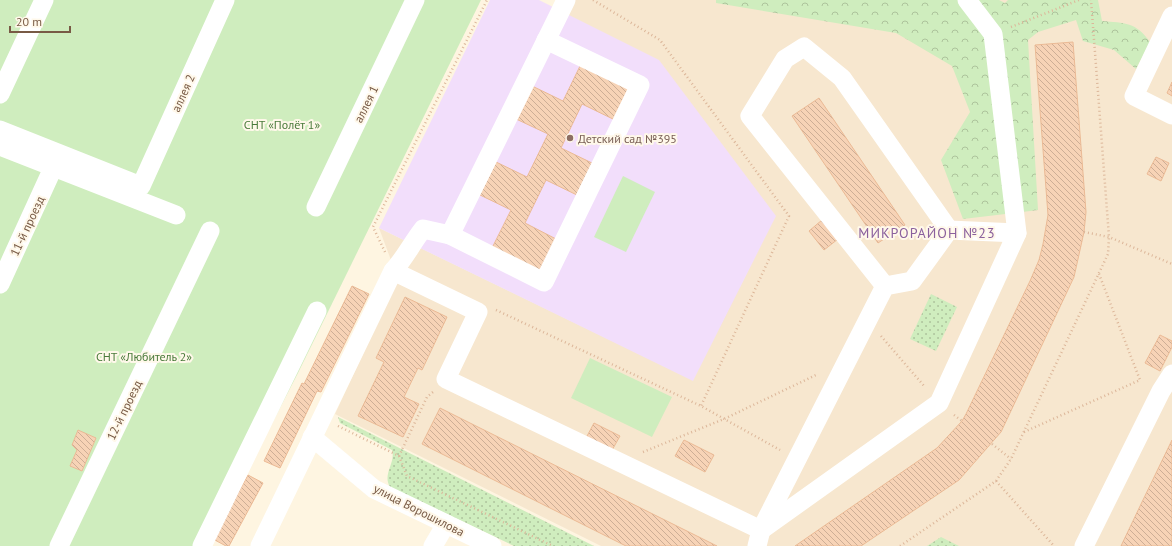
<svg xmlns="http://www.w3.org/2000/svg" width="1172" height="546" viewBox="0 0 1172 546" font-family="'PT Sans',sans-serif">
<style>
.residential{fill:#f7e7cf}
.education{fill:#f2defb}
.grass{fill:url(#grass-dots)}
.forest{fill:url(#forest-crowns)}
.garden{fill:#cfedbe}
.building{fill:url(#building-back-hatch);stroke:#ebba95}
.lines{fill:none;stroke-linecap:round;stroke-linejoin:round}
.path{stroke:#dcb699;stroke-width:2.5;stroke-dasharray:1 3;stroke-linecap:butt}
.minor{stroke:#fff;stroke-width:19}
.education-dot{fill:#8d6e63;stroke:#fff8ea;stroke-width:1.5}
.labels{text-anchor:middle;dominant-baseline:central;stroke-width:4;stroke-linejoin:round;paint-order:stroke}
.street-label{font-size:12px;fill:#785a45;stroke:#fff8ea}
.park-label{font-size:12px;fill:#497a3a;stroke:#fff8ea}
.education-label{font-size:12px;fill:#785e54;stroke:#fff8ea;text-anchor:start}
.quarter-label{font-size:14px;letter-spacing:1px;fill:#8b609d;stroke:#fff8ea}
</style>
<defs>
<pattern id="grass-dots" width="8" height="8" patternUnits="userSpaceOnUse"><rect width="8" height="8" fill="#cfedbe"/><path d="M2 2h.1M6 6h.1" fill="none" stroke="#adc39c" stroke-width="1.8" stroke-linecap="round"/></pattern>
<pattern id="forest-crowns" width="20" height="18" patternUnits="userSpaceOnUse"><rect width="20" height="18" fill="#cfedbe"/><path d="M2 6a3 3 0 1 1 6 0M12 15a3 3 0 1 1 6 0" fill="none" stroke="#adc39c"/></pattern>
<pattern id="building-back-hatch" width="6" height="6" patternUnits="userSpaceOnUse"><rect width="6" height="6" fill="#f7d3b6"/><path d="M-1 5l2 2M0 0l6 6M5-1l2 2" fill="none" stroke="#cdae96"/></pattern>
</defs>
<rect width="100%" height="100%" fill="#fef5e1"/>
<!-- residential -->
<polygon class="residential" points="560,0 1172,0 1172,546 601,546 335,414 398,279 379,228 693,380 556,8"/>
<!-- education -->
<polygon class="education" points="490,0 539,0 659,60 776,216 693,381 379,228"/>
<!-- grass -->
<g class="grass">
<polygon points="931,294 957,307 936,351 910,339"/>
<path d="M338,417L594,546H514L390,487C382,474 396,463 392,450L340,423Z"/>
<polygon points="941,537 959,546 927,546"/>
</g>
<!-- forest -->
<path class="forest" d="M716,0H999L1005,3L1008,0H1098L1102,21C1125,23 1136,22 1150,42L1136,69L1114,50L1083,41L1076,20L1038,32L1028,40L1038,210L963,219L941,160L970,112L952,66L896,33L716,3Z"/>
<!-- garden -->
<g class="garden">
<polygon points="0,0 481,0 298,373 209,546 0,546"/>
<polygon points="623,176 655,192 626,252 594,237"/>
<polygon points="590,358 672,397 652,437 571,398"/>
</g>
<!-- building -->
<g class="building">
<polygon points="1073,42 1086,212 1084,232 1074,277 1001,432 959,480 861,546 795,546 937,448 962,421 966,414 1030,281 1039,260 1043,244 1048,215 1035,45"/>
<polygon points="581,64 631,88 615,120 582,104 561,148 594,164 579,196 546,180 525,223 558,240 542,273 492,248 511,210 478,194 494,161 527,177 548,134 514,118 530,85 563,101"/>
<polygon points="1172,82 1172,96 1167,93"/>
<polygon points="819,98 905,225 878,243 792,116"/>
<polygon points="1156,157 1169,163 1161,181 1147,174"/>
<polygon points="822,220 838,239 824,250 809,231"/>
<polygon points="352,286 369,294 321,392 317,391 280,468 264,461 302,383 304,384"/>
<polygon points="405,297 447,317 422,370 418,368 404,397 419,404 403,437 358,416 384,362 376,358"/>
<polygon points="1160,335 1172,341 1172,347 1160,371 1145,363"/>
<polygon points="440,408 476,426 717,546 626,546 422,444"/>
<polygon points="594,423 620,436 611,452 586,438"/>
<polygon points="78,430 96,438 82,471 70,466 77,450 72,445"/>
<polygon points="684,440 714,455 705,472 675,456"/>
<polygon points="1172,440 1172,546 1121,546 1142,502"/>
<polygon points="248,475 263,483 229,546 226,546 213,539"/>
</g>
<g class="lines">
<!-- path -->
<g class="path">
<polyline points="593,0 660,40 789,216 701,406"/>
<polyline points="1011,27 1079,0"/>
<polyline points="1084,232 1109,237 1172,264"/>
<polyline points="385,252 373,227 487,0"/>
<polyline points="496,310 701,406 780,450"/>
<polyline points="881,336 925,387"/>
<polyline points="954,415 962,421"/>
<polyline points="338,426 399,456 407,476 553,546"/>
<polyline points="1024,432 1140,380 1099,274"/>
<polyline points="992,444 1011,459"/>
<polyline points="643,452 724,419 818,374"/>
<polyline points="399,456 427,397 433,392"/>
<polyline points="996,481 1054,546"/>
<polyline points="900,546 996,481 1011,459 1108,254 1109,237 1091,0"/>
</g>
<!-- minor -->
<g class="minor">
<polyline points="1172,16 1134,96 1172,115"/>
<polyline points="0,94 44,0"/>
<polyline points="0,130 141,186 225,0"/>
<polyline points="0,146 176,215"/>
<polyline points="316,207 415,0"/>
<polyline points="450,235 544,282 640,85 546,40"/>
<path d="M393,271C405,258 412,243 423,229L450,235L566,0"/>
<polyline points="0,284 53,168"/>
<polyline points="885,286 750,116 785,59 804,47 842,78 949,230"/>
<polyline points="312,437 374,489 492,546"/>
<polyline points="59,546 210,231"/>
<polyline points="202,546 317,311"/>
<polyline points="260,546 393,271 478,312 446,379 761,530 939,403 1017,233 993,34 967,0"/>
<polyline points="433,546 446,524"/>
<polyline points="757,546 761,530 885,286 912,281 949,230 1017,233"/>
<polyline points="1084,546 1161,391 1172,374"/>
</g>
</g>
<!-- markers -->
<circle class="education-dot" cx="570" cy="138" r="4"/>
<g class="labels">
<!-- street labels -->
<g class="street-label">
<text transform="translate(183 93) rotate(-66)">аллея 2</text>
<text transform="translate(366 104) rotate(-64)">аллея 1</text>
<text transform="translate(27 226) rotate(-65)">11-й проезд</text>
<text transform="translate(124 410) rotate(-64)">12-й проезд</text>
<text transform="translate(419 510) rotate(27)">улица Ворошилова</text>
</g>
<!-- park labels -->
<g class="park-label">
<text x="282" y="124">СНТ «Полёт 1»</text>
<text x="144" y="356">СНТ «Любитель 2»</text>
</g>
<!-- education labels -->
<g class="education-label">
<text x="578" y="138">Детский сад №395</text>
</g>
<!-- quarter labels -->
<g class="quarter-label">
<text x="927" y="233">МИКРОРАЙОН №23</text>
</g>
</g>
<!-- scale -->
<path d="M10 26v6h60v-6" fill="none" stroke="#785a45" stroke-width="2"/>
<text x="16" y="26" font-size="12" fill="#785a45" stroke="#fff8ea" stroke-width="3" paint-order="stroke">20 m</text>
</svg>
